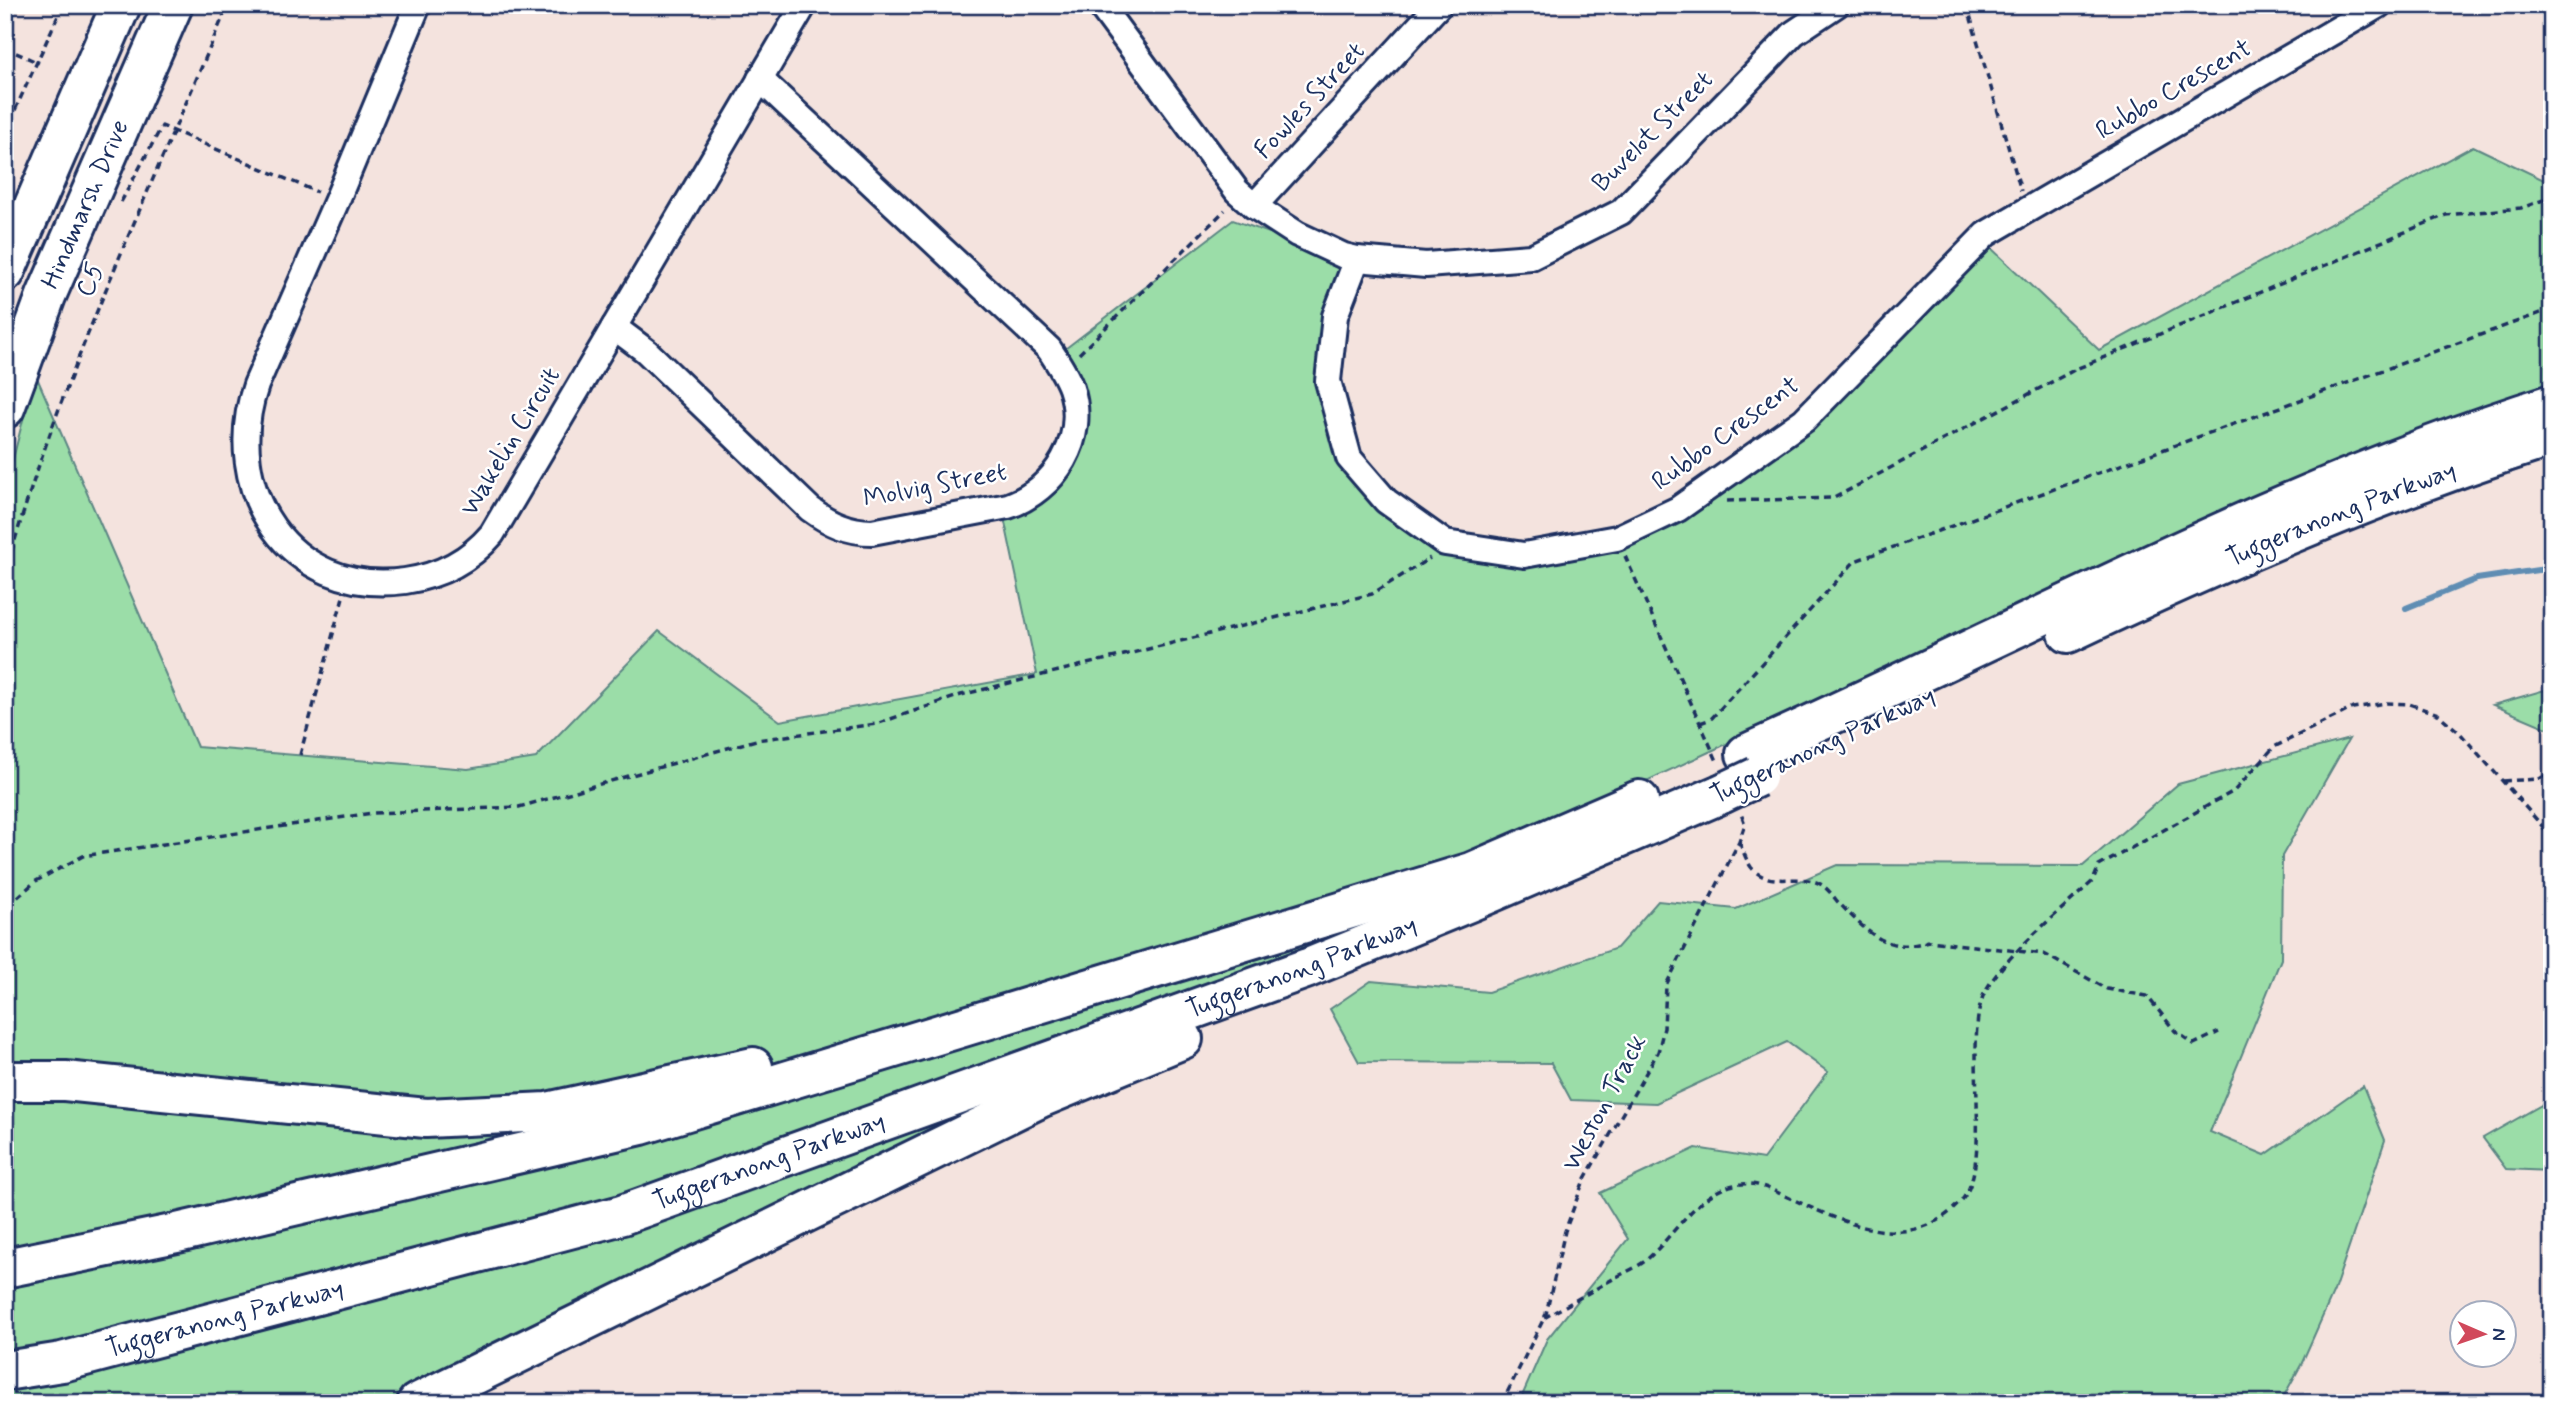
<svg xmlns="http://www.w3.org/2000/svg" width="2557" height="1408" viewBox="0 0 2557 1408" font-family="Mynerve,sans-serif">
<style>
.green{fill:#9bdda8;stroke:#5b8683;stroke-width:2}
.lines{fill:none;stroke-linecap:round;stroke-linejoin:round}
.stream{stroke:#5e8db3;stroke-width:6}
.street-casing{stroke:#1b2f5e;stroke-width:30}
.primary-casing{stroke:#1b2f5e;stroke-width:44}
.highway-casing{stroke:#1b2f5e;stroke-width:44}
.path{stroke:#1b2f5e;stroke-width:3.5;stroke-dasharray:7 5;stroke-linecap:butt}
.street{stroke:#fff;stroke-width:24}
.primary{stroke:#fff;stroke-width:38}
.highway{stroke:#fff;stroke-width:38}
.highway-bridge-casing{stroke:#1b2f5e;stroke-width:44;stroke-linecap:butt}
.highway-bridge{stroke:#fff;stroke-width:38}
.labels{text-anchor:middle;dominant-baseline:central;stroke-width:5;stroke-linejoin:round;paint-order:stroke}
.street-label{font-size:26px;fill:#1b2f5e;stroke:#fff}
</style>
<rect width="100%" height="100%" fill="#f4e3de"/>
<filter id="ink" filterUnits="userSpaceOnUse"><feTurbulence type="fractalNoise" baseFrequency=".0143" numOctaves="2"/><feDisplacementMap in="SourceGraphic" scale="14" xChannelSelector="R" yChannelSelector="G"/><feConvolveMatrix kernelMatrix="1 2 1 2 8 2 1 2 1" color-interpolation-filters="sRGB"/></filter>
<g filter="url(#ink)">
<!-- green -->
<g class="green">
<polygon points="2473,146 2548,182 2552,182 2552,404 1735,740 1456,869 1217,1016 515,1343 398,1403 5,1403 5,490 35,373 197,747 468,769 536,758 659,631 780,721 1037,674 1002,508 1039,498 1087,412 1061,352 1233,220 1284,238 1343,271 1324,381 1383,507 1523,559 1685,516 1989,246 2099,350"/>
<polygon points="2552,688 2552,730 2493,705"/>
<polygon points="2349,739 2282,856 2281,959 2210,1132 2265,1155 2363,1086 2385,1140 2334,1291 2301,1365 2280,1403 1519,1403 1547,1339 1628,1239 1600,1193 1696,1148 1763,1159 1828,1072 1787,1042 1656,1103 1571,1100 1551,1063 1359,1062 1330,1009 1371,981 1488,992 1617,948 1658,901 1736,909 1837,865 2083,866 2178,784"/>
<polygon points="2552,1099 2552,1171 2506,1169 2483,1138"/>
</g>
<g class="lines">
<!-- stream -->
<polyline class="stream" points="2406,608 2477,579 2552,568"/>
<!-- street casing -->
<g class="street-casing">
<g id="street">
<path d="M418,5L337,200L256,385C220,489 289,597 405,581C439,576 469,561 492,534L804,5"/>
<polyline points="1100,5 1237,191 1254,206 1297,234 1344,256 1357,259 1426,265 1531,257 1621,212 1794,33 1836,5"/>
<polyline points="1254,206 1439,5"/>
<polyline points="1357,259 1335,316 1328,381 1349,458 1386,501 1445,543 1524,555 1617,538 1678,509 1804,420 1986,234 2379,5"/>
<path d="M614,327L646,351L810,509C829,523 848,532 872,532L1008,506C1055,490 1088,438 1071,388C1066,374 1057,361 1049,349L760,79"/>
</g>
</g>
<!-- primary casing -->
<g class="primary-casing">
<g id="primary">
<polyline points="5,272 121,5"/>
<path id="s1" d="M5,408L46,296L173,5"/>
</g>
</g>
<!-- highway casing -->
<g class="highway-casing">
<g id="highway">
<path id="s2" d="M2068,633C2226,559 2385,490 2552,437"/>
<path d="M1746,754C2013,635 2272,492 2552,404"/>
<polyline points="5,1081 65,1081 426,1118 547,1112 753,1067"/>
<polyline points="5,1268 177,1233 641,1125 1472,872 1639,800"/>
<path id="s3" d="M5,1371L62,1362L622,1215L1308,968L1472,901L1721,794"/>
<polyline points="417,1403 1040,1098 1183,1039"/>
</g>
</g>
<!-- path -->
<g class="path">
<polyline points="1967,5 2021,191"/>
<polyline points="5,48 39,63"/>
<polyline points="5,132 63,5"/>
<polyline points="121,202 162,126 317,192"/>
<polyline points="1079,354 1225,210"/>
<polyline points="1727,501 1834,498 2076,369 2446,215 2521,208 2552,197"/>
<polyline points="1625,556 1718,763"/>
<path d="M5,575C59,378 149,193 228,5"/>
<polyline points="1700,723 1711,719 1855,561 2552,309"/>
<polyline points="300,755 343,597"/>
<polyline points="2503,781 2539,779 2552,772"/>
<path d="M1739,842C1743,850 1746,860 1751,867C1769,890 1800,871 1822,885C1828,889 1833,896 1837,901C1865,929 1885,956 1929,941L2044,954L2107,989L2147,996L2175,1031L2194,1044L2219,1032"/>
<polyline points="5,917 11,903 36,881 83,856 372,813 519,807 756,740 876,724 961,695 1372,594 1430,558"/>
<path d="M1544,1318C1567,1305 1590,1292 1613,1279C1623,1273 1636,1268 1645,1261C1675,1236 1699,1187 1742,1184C1760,1182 1775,1192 1792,1199C1847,1224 1912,1256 1961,1201C1993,1166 1965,1050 1982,999C1994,964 2064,908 2093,881L2099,866L2234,791L2274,747L2353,708L2386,703L2409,704L2438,714L2460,733L2552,837"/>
<polyline points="1502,1403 1546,1314 1565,1231 1584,1180 1658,1052 1664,1028 1666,985 1739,842 1745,824 1741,814"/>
</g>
<!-- street -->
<use href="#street" class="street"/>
<!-- primary -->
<use href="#primary" class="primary"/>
<!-- highway -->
<use href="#highway" class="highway"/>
<!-- highway-bridge casing -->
<g class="highway-bridge-casing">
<polyline id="highway-bridge" points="1721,794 1757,777"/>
</g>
<!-- highway-bridge -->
<use href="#highway-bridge" class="highway-bridge"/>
</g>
</g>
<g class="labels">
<!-- street labels -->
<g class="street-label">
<text transform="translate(2174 90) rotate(-30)">Rubbo Crescent</text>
<text transform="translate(1310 101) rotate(-47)">Fowles Street</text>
<text transform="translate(1653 132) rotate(-45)">Buvelot Street</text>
<text stroke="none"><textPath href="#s1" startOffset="219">Hindmarsh Drive</textPath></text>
<text transform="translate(91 280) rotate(-67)">C5</text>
<text transform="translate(1726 434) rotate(-36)">Rubbo Crescent</text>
<text transform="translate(511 442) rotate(-59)">Wakelin Circuit</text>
<text transform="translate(935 486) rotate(-11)">Molvig Street</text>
<text stroke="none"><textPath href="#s2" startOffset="298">Tuggeranong Parkway</textPath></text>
<text transform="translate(1823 746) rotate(-25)">Tuggeranong Parkway</text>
<text stroke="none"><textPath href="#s3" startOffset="1360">Tuggeranong Parkway</textPath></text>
<text transform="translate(1605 1103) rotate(-62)">Weston Track</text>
<text stroke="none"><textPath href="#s3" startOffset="793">Tuggeranong Parkway</textPath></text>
<text stroke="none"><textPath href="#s3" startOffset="226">Tuggeranong Parkway</textPath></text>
</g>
</g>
<!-- margin -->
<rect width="2557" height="1408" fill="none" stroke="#fff" stroke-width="28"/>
<rect x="14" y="14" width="2529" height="1380" fill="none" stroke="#1b2f5e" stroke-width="2.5" filter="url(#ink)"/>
<!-- north arrow -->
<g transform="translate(2483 1334) rotate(92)"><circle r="33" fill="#ffffff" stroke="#a4acbf" stroke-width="2"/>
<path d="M0-5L12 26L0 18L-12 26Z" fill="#d1495b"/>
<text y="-10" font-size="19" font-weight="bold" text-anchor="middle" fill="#1b2f5e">N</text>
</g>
</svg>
